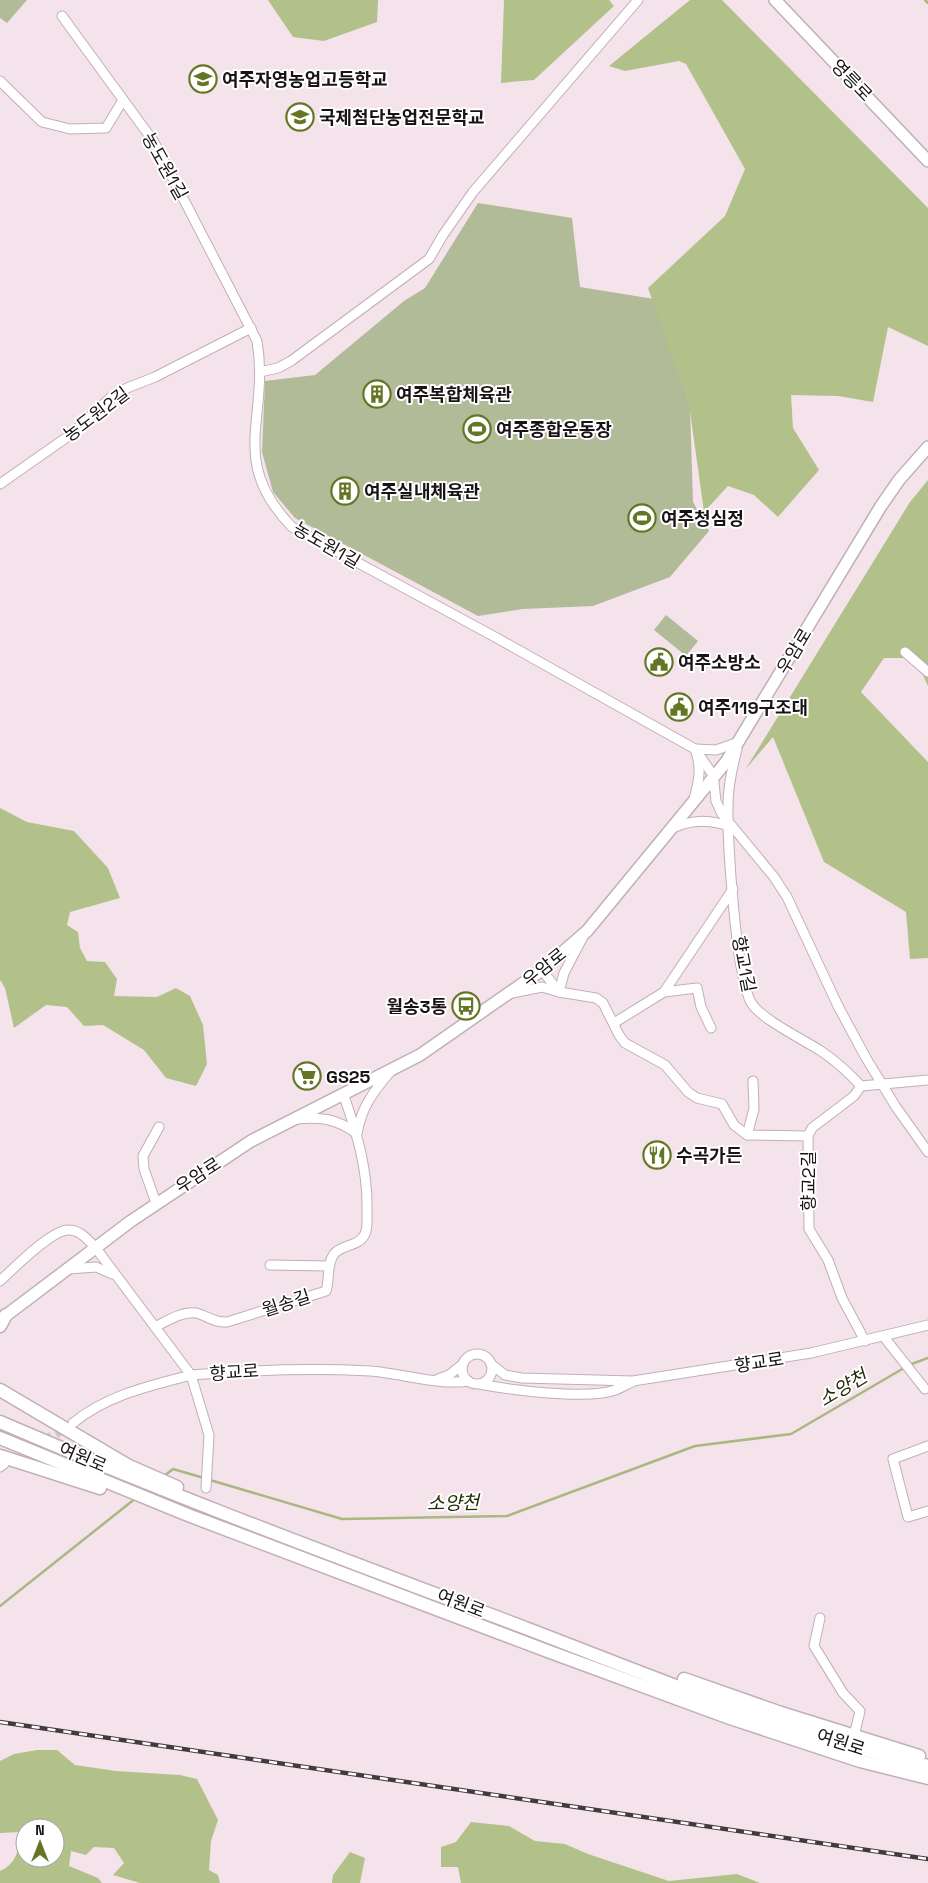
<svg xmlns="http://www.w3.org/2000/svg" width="928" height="1883" viewBox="0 0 928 1883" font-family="'Space Grotesk','Noto Sans KR',sans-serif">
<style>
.green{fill:#b1bb98}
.forest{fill:#b2c189;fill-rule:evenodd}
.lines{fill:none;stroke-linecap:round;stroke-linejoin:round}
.stream{stroke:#a9b880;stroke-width:2.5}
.minor-tunnel{stroke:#d4c4cc;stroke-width:9;stroke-dasharray:9 4.5;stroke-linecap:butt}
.minor-casing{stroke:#c1afb8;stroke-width:11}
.major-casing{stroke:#c1afb8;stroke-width:14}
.highway-casing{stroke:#c1afb8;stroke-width:15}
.minor{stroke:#fff;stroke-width:9}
.major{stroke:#fff;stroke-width:11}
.highway{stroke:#fff;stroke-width:12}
.rail-casing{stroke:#433a3e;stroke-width:4.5}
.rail{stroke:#fff;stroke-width:2.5;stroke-dasharray:8;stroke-linecap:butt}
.labels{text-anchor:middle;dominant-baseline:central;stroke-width:4;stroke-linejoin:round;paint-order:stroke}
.poi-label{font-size:18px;font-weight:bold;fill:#191316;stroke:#fff;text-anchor:start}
.street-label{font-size:18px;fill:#191316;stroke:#fff}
.water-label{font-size:19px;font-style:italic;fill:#252e02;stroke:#fff}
</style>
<rect width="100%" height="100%" fill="#f5e3ec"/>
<!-- green -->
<g class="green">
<polygon points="0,0 27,0 7,23 0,18"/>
<polygon points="478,203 572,218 580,287 654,299 690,406 693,502 709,531 670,577 593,606 523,609 478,616 295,518 273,492 262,452 265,381 315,375 404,301 425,288"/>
<polygon points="666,615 698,641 686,656 654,630"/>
</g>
<!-- forest -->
<g class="forest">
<polygon points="268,0 378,0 377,22 324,41 293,37"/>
<polygon points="504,0 609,0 614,6 534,80 501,83"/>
<polygon points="690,0 722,0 928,208 928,346 888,327 873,402 838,396 791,395 793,428 819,470 778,517 754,495 728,486 704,512 689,404 648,288 725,216 745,169 686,64 679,61 625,71 609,66"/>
<polygon points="928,480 928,686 915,658 884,658 861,692 928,762 928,958 910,959 906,912 824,862 773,737 745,770 910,502"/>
<polygon points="0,808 27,822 74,831 108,868 120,898 70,912 67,925 78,932 80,948 87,961 105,962 117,979 114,996 157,997 176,988 190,996 203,1025 207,1064 196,1086 166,1078 144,1050 103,1025 84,1026 67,1007 46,1005 14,1028 5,988 0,980"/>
<path d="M37,1750H57L75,1765L116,1771L180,1775L197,1779L218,1820L211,1841L209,1870L218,1875L220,1883H140L113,1875L124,1863L114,1848L94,1847L86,1855L71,1851L69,1866L98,1878L102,1883H0V1871C17,1864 19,1849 20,1832L0,1833V1761L14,1754ZM25,1828H55V1858H25Z"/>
<polygon points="471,1822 509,1826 535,1841 565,1844 588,1854 669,1881 737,1874 760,1883 461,1883 458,1867 441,1867 441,1847 456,1842"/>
<polygon points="350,1852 365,1858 360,1883 332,1883 333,1875"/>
</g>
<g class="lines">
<!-- stream -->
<g class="stream">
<polyline points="925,0 928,3"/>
<polyline points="909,1365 928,1358"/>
<polyline points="164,1476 173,1469 204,1478"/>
<polyline points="210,1480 342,1519 507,1516 695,1446 791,1434 904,1368"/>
<polyline points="0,1606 136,1498"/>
</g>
<!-- minor-tunnel -->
<polyline class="minor-tunnel" points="9,1461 69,1426"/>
<!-- minor casing -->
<g class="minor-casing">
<g id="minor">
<path d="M62,16L154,142L257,341C270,418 227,460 292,527L495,637L695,749L713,775L716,801L722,814L774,877L787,897L838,1006L866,1058L896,1107L928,1152"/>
<polyline points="0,81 42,122 70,129 106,128 123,100"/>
<polyline points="260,372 278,368 291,361 429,259 443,235 473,192 638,0"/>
<polyline points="0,484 70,435 110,398 127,388 155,377 251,328"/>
<polyline points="905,652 928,672"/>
<path d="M737,749C732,768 728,786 728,805C727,839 736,980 752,1004C763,1020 804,1040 821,1051C836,1061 849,1073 861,1086L928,1080"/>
<path d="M694,799C699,781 702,768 695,749L716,750L739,742"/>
<path d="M673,828C693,819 709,820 729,826"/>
<polyline points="542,970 559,992 596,998 603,1003 619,1035 625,1043 665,1065 688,1092 697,1098 722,1104 734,1125 747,1135 808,1136 809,1229 828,1260 842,1298 865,1341"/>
<polyline points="664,992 697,988 701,1007 711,1028"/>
<polyline points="512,993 542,987 559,992 564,973 584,935"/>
<polyline points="614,1023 664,992 733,889"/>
<path d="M296,1119C320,1117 337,1118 357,1134C361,1108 373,1092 390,1072"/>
<polyline points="747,1135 754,1109 753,1081"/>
<polyline points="808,1136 812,1128 854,1096 861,1086"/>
<polyline points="156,1203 144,1169 143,1156 159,1127"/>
<polyline points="270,1265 328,1266"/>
<polyline points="69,1269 96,1267 112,1274"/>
<path d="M0,1281C13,1269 52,1229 69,1230C80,1230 88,1240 95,1247L191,1375C251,1370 310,1368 370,1371C400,1373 440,1386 468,1381"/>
<path d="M155,1327C167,1321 182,1311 196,1313C208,1316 214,1323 227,1322L326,1291C330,1279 326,1265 334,1254C342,1244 359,1247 365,1234C368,1227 367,1219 367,1211C368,1170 357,1134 344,1096"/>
<polyline points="884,1337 925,1389"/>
<circle cx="477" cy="1369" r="15"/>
<polyline points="491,1364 505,1375 522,1378 633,1381 811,1353 928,1325"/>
<polyline points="438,1379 449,1375 463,1364"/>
<path d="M480,1384C509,1390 588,1400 615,1390C621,1388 627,1384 632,1382"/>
<path d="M73,1423C107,1395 149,1386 191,1375L209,1435L206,1488"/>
<polyline points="928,1446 893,1459 908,1517 928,1511"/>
<polyline points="0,1467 4,1464"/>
<polyline points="820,1618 814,1646 843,1693 860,1711 854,1736"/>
</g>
</g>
<!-- major casing -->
<g class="major-casing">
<g id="major">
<polyline points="775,0 928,161"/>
<polyline points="0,1320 131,1221 251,1141 420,1055 542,970 587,931 726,762 881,506 899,480 928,447"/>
</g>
</g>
<!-- highway casing -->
<g class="highway-casing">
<g id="highway">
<polyline points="0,1326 6,1315"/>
<polyline points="0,1390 127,1465 177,1487"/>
<path d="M0,1422C174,1497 351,1562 528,1629C659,1679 791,1735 928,1766"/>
<polyline points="0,1438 188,1515 550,1652 730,1718 860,1761 928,1778"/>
<polyline points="0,1456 100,1488"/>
<polyline points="684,1679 781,1713 919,1756"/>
</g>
</g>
<!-- minor -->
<use href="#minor" class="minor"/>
<!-- major -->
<use href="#major" class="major"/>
<!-- highway -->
<use href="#highway" class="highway"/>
<!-- rail casing -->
<g class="rail-casing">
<polyline id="rail" points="0,1722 928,1859"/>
</g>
<!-- rail -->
<use href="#rail" class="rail"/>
</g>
<!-- icons -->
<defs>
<g id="school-ring" transform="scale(1.4375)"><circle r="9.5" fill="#fff" stroke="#647523" stroke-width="1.5"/><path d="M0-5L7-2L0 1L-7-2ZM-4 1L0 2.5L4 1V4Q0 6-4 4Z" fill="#647523"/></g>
<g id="building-ring" transform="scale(1.4375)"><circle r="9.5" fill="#fff" stroke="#647523" stroke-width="1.5"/><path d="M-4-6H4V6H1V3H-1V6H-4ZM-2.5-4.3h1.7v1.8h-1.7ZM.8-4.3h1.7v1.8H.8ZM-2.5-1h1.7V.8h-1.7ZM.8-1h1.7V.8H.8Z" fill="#647523"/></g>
<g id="stadium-ring" transform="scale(1.4375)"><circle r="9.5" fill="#fff" stroke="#647523" stroke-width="1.5"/><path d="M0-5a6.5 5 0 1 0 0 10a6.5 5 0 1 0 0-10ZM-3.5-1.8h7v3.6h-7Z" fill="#647523"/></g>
<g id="civic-ring" transform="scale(1.4375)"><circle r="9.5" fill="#fff" stroke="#647523" stroke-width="1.5"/><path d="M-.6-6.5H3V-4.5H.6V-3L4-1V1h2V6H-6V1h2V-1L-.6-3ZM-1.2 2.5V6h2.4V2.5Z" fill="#647523"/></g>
<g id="bus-ring" transform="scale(1.4375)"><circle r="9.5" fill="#fff" stroke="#647523" stroke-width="1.5"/><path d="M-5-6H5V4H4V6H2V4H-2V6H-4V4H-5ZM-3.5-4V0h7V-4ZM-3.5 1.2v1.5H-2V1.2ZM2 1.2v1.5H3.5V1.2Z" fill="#647523"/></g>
<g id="supermarket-ring" transform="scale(1.4375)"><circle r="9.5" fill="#fff" stroke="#647523" stroke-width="1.5"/><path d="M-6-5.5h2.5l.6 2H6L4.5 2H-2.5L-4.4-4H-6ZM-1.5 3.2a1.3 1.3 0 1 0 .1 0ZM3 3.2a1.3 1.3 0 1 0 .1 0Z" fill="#647523"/></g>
<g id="restaurant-ring" transform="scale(1.4375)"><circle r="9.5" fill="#fff" stroke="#647523" stroke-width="1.5"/><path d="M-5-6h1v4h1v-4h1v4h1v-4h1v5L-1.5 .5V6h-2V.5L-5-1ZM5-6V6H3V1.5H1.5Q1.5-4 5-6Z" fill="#647523"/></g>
</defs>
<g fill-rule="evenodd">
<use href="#school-ring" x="203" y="79"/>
<use href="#school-ring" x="300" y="117"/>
<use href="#building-ring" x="377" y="394"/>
<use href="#stadium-ring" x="477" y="429"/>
<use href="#building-ring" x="345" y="491"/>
<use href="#stadium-ring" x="642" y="518"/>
<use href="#civic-ring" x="659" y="662"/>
<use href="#civic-ring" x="679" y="707"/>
<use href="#bus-ring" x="466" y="1006"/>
<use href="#supermarket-ring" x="307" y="1076"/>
<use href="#restaurant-ring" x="657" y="1155"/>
</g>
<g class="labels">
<!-- poi labels -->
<g class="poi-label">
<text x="222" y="79">여주자영농업고등학교</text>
<text x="319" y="117">국제첨단농업전문학교</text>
<text x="396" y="394">여주복합체육관</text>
<text x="496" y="429">여주종합운동장</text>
<text x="364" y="491">여주실내체육관</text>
<text x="661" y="518">여주청심정</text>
<text x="678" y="662">여주소방소</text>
<text x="698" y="707">여주119구조대</text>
<text x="447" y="1006" text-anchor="end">월송3통</text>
<text x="326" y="1076">GS25</text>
<text x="676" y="1155">수곡가든</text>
</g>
<!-- street labels -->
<g class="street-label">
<text transform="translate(852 80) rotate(46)">영릉로</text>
<text transform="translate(165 166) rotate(61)">농도원1길</text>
<text transform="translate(96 414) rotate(-37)">농도원2길</text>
<text transform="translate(327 545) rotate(30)">농도원1길</text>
<text transform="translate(794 651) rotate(-59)">우암로</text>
<text transform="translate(744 964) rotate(79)">향교1길</text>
<text transform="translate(544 967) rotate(-39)">우암로</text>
<text transform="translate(198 1175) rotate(-33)">우암로</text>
<text transform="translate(808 1181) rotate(-90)">향교2길</text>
<text transform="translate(286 1303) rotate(-18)">월송길</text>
<text transform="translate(759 1362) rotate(-9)">향교로</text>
<text transform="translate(234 1372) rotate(-4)">향교로</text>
<text transform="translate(83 1457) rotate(23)">여원로</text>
<text transform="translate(461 1603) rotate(21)">여원로</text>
<text transform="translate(841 1742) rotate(18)">여원로</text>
</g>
<!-- water labels -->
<g class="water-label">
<text transform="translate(843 1388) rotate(-31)">소양천</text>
<text transform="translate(453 1503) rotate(-1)">소양천</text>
</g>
</g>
<!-- north arrow -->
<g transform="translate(40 1843)"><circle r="24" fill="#ffffff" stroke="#a3a1a2"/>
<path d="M0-4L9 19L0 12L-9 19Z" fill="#647523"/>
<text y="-8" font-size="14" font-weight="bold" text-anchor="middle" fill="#191316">N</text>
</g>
</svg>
